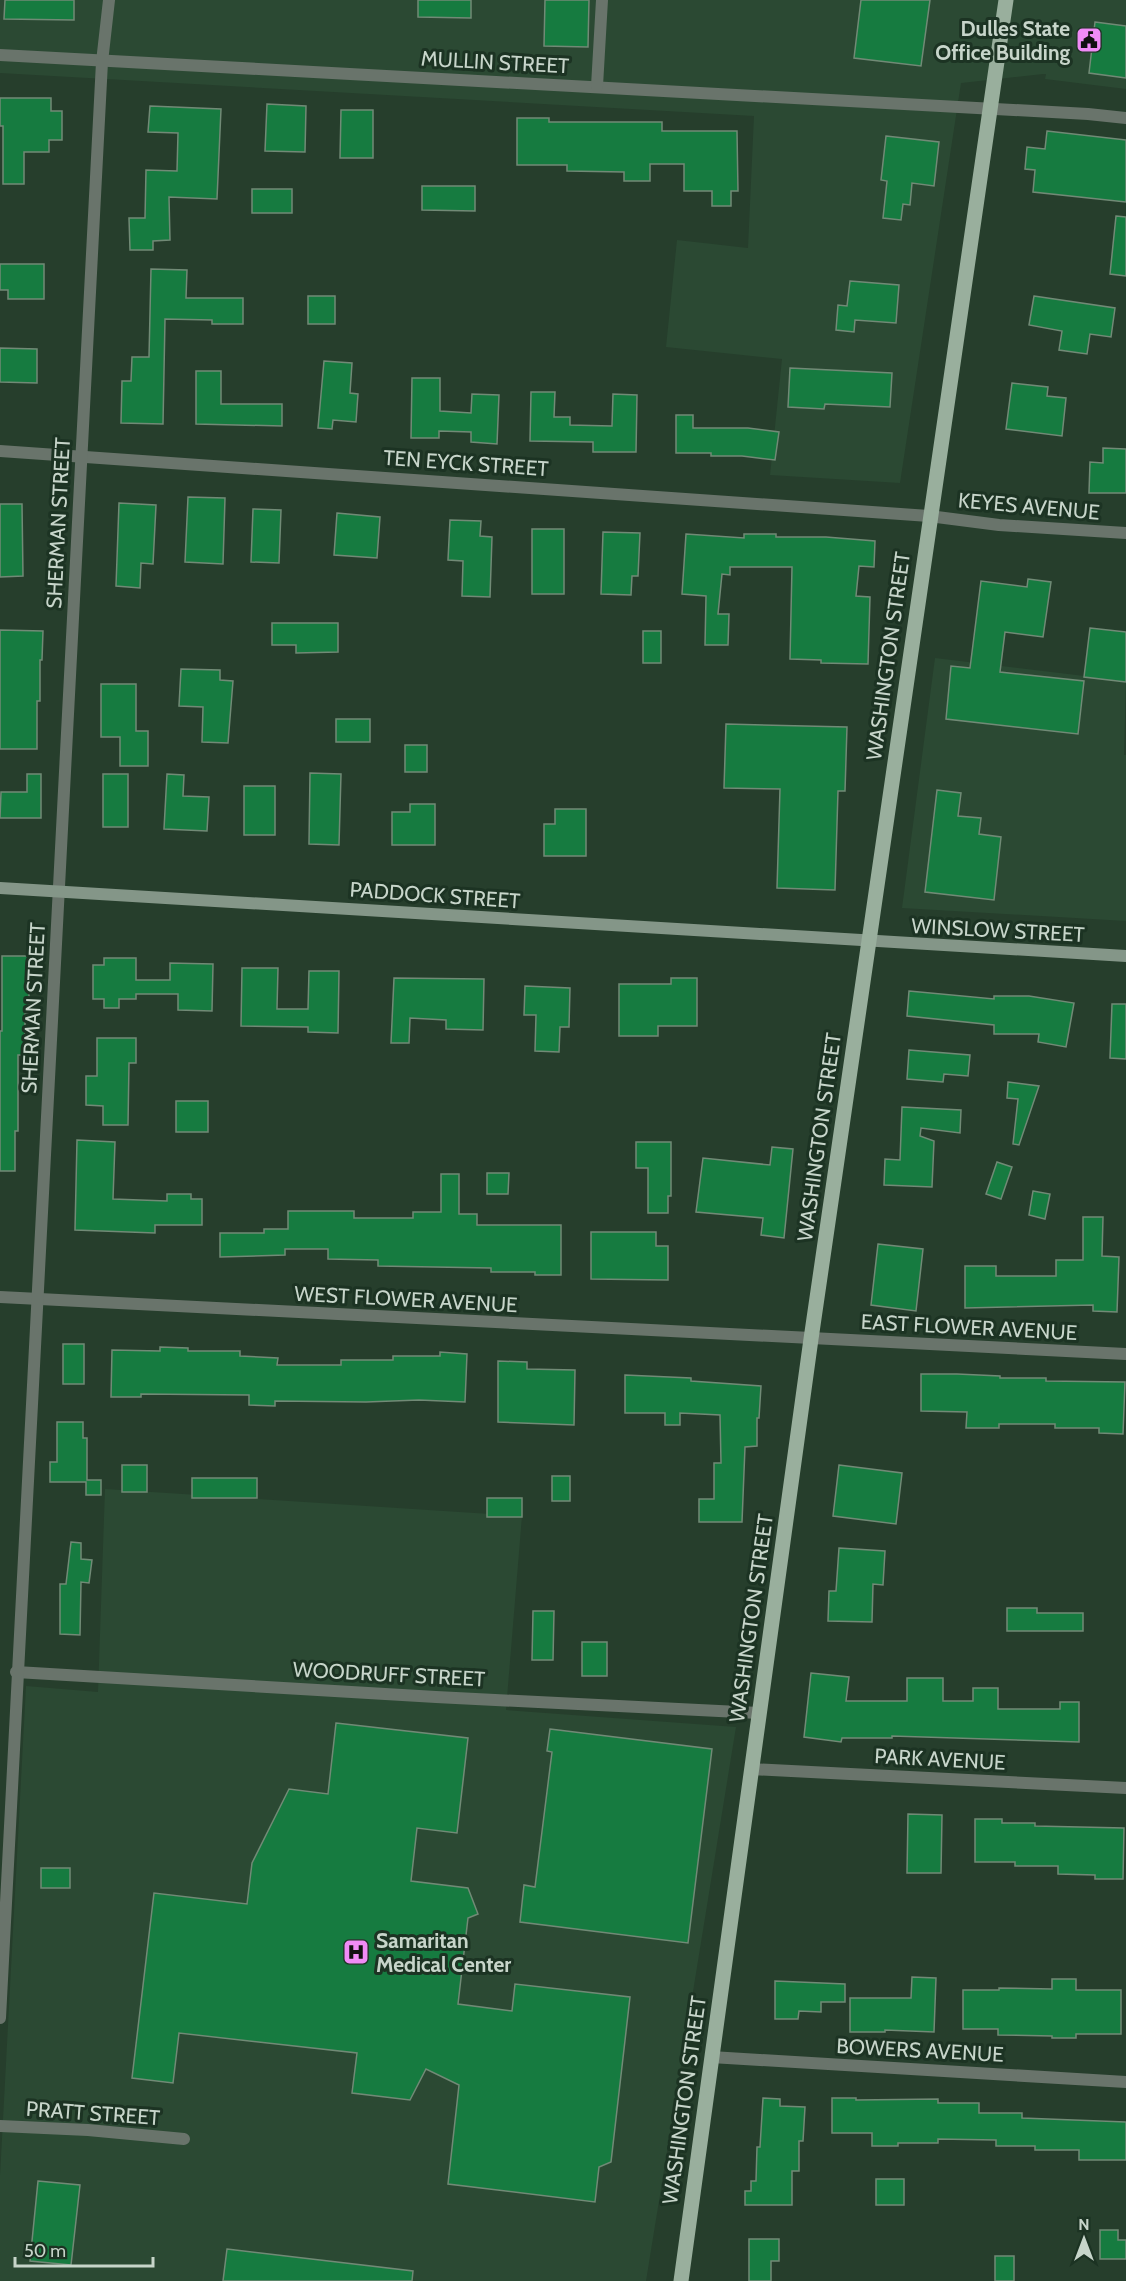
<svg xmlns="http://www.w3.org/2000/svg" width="1126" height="2281" viewBox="0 0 1126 2281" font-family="Cabin,sans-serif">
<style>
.built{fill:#2b4933}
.building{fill:#167b40;stroke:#718a76;stroke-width:1.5}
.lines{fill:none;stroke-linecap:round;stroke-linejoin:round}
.street{stroke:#69746b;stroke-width:12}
.secondary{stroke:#849688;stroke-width:12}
.primary{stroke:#99af9d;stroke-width:15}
.labels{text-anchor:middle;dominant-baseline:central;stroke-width:6;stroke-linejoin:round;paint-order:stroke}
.poi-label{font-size:21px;font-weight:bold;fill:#c7d5ca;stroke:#1c3323;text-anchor:end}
.street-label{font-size:21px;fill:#c7d5ca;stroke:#1c3323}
</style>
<rect width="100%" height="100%" fill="#263e2c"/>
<!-- built -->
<g class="built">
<polygon points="0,0 1126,0 1126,89 1045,79 1046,74 1043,74 961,83 900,483 770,475 782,359 666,347 677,240 748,248 754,116 0,73"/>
<polygon points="935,658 1126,681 1124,755 1126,755 1126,921 902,908"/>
<polygon points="105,1489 522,1516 506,1710 736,1727 646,2281 0,2281 0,2176 26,1686 98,1692"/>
</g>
<!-- building -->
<g class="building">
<polygon points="5,0 74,0 74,20 4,19"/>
<polygon points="418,0 471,0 471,18 418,17"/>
<polygon points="545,0 589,0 588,47 544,46"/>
<polygon points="861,0 930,0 921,66 854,58"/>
<polygon points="1095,22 1126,26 1126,78 1089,73"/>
<polygon points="0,98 51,98 51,111 62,111 62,140 49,140 49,152 24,152 24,184 3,184 3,126 0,126"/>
<polygon points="267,104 306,106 305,152 265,151"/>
<polygon points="150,106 221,109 217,199 169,197 170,240 153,241 153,250 130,250 129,218 145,218 146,170 177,171 178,133 148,132"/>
<polygon points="341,110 373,110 373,158 340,158"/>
<polygon points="517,118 549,118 549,122 662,122 662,131 737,131 738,191 731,191 731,206 712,206 712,191 684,191 684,164 650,164 650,181 624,181 624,172 567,171 567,165 517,165"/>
<polygon points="1047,131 1126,140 1126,202 1033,192 1035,170 1025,169 1027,147 1045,149"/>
<polygon points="886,136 939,142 934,186 912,183 910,205 903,204 901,220 883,218 887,181 881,180"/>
<polygon points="422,186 475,186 475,211 422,210"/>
<rect x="252" y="189" width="40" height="24"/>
<polygon points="1116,216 1126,217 1126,276 1110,274"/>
<polygon points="0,264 44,264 44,299 8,299 8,290 0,290"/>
<polygon points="151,269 187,270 186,298 243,298 243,324 212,324 212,320 165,319 163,424 121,423 122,381 131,381 132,357 149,357"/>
<polygon points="850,281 899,285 896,323 855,320 854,332 836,330 838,305 847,306"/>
<rect x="308" y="296" width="27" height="28"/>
<polygon points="1034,296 1115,308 1111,337 1090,334 1087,354 1059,350 1062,331 1029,325"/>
<polygon points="0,348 37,349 37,383 0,382"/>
<polygon points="324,361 352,363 350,393 358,394 356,422 333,420 332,429 318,428"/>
<polygon points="790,368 892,373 890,407 825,404 824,409 788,407"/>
<polygon points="196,371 221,371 221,404 282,404 282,426 196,424"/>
<polygon points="412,378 440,378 440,411 471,413 472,394 499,395 497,444 471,442 471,432 439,431 439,438 411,438"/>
<polygon points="1012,383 1048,387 1047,396 1066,398 1062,436 1006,429"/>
<polygon points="531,392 555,392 554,417 570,417 570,425 612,426 613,394 637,395 636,452 593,452 593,442 530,441"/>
<polygon points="676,415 693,415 693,428 748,428 779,432 775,460 742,456 711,456 711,453 676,453"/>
<polygon points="1103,448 1126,449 1126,493 1089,493 1090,462 1103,463"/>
<polygon points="188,497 225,498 223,564 185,562"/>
<polygon points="119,503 156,505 153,564 141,563 140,588 116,586"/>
<polygon points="0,504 22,504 23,576 0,577"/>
<polygon points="253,509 281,510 279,563 251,562"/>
<polygon points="337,513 380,517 377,558 334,555"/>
<polygon points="450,520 481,521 480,536 492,537 490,597 462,596 463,561 448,560"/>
<rect x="532" y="529" width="32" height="65"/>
<polygon points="603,532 640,533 638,576 632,576 631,595 601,594"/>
<polygon points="686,534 744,538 744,534 776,534 776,537 826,537 875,541 874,567 859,566 856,596 870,597 868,664 821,663 821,660 790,659 792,567 730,567 730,575 722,574 718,614 729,614 728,645 705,645 706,596 682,594"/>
<polygon points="1028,579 1051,582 1043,637 1005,632 1000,672 1084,681 1078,734 946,719 951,666 970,668 981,581 1027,587"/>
<polygon points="272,623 338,623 338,652 296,653 296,645 272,645"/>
<polygon points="1090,628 1126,632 1126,682 1084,677"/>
<polygon points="0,630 43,631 42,660 40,660 40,701 37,701 37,749 0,749"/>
<rect x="643" y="631" width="18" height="32"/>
<polygon points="181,669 220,670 220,680 233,681 228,743 202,742 203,707 179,706"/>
<polygon points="101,684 136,684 136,731 148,731 148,766 120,766 120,737 101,737"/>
<rect x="336" y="719" width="34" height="23"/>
<polygon points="726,724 847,727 845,791 838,791 835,890 777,888 780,789 724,788"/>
<rect x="405" y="745" width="22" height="27"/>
<polygon points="310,773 341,774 339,845 309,844"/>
<polygon points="27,774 41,774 41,818 0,818 1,792 27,792"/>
<rect x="103" y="774" width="25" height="53"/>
<polygon points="167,774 184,775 183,796 209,797 207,831 164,829"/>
<rect x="244" y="786" width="31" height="49"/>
<polygon points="937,790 961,793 958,816 981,818 979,834 1001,837 994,900 925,892"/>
<polygon points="410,804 435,804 435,845 392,845 392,812 410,812"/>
<polygon points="555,809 586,809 586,856 544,856 544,824 555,824"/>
<polygon points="2,956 29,956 29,1013 25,1013 25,1055 18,1055 18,1131 15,1131 15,1171 0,1171 0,1031 2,1031"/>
<polygon points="104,958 136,958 136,980 170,980 170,963 213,964 212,1011 178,1010 178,994 136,994 136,999 119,999 119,1008 104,1008 104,999 93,999 93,965 104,965"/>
<polygon points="242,968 278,968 277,1009 308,1009 309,971 339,971 338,1033 308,1032 308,1027 241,1026"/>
<polygon points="394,978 484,979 483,1030 446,1029 446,1020 410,1018 409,1043 391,1043"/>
<polygon points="671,978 697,978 697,1026 658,1026 658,1036 619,1036 619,984 671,984"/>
<polygon points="525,986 570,988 569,1027 560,1027 559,1052 535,1051 536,1015 524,1015"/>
<polygon points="909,991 994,999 994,996 1029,996 1074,1003 1066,1047 1038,1042 1039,1034 994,1034 994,1025 907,1016"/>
<polygon points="1112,1004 1126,1004 1126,1059 1110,1058"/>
<polygon points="97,1038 136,1038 136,1063 129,1063 128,1125 103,1125 103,1106 86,1105 86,1076 97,1076"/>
<polygon points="909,1050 970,1055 968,1076 944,1074 943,1082 907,1079"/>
<polygon points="1008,1082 1039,1086 1019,1145 1013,1144 1018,1099 1007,1098"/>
<rect x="176" y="1101" width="32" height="31"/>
<polygon points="902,1107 961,1110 960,1133 921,1128 920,1136 934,1141 932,1187 884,1185 885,1159 900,1160"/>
<polygon points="77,1140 115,1142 113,1199 167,1201 167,1194 191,1194 191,1199 202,1199 202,1225 155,1225 155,1233 75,1230"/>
<polygon points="636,1142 671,1142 671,1196 668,1196 668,1213 648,1213 648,1168 636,1168"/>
<polygon points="772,1147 793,1149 784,1238 761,1235 763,1218 696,1212 703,1158 770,1165"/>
<polygon points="997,1162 1012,1167 1001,1199 986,1194"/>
<polygon points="487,1173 509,1173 508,1194 487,1194"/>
<polygon points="441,1174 459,1174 459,1214 477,1214 477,1225 561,1225 561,1275 535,1275 535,1272 491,1272 491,1268 378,1266 378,1260 328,1259 328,1249 285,1249 285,1255 220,1257 220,1233 264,1233 264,1229 288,1229 288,1211 354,1211 354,1218 413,1218 413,1212 441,1212"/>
<polygon points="1033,1191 1050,1194 1045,1219 1029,1215"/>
<polygon points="1083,1217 1103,1217 1102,1256 1119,1257 1117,1312 1093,1311 1093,1305 965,1308 965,1266 996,1266 996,1276 1056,1276 1056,1260 1083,1260"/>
<polygon points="591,1232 656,1232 656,1246 668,1246 668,1280 591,1279"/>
<polygon points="878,1244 923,1249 916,1311 871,1305"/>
<rect x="63" y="1344" width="21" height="40"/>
<polygon points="160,1347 188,1348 188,1351 240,1351 240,1356 278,1358 277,1365 341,1365 341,1360 393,1360 393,1356 440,1356 440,1352 467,1354 465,1402 419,1400 366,1402 275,1401 275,1406 249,1405 249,1395 141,1394 141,1397 111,1397 112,1350 160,1351"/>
<polygon points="498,1361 527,1362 527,1369 575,1370 574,1425 498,1422"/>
<polygon points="921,1374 957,1374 1000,1376 1000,1378 1046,1378 1046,1381 1125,1382 1123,1434 1099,1433 1099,1428 1055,1428 1055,1424 999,1424 999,1428 966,1428 967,1412 921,1411"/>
<polygon points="625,1375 691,1378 691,1381 761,1386 759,1418 757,1418 757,1446 745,1447 742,1522 699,1522 699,1499 714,1499 714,1463 721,1463 720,1415 680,1413 680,1425 665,1425 665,1413 625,1413"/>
<polygon points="57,1422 83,1422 83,1438 87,1438 87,1480 101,1480 101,1495 86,1495 86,1482 50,1482 50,1462 57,1462"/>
<rect x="122" y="1465" width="25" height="27"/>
<polygon points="839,1465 902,1473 896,1524 833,1516"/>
<rect x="552" y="1476" width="18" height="25"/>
<rect x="192" y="1478" width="65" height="20"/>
<rect x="487" y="1498" width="35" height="19"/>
<polygon points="71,1542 81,1543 81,1559 92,1560 89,1583 81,1582 80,1635 60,1634 60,1584 66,1584"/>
<polygon points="839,1548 885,1551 883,1585 873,1584 872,1622 828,1621 829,1591 836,1591"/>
<polygon points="1007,1608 1037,1608 1037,1613 1083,1613 1083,1631 1007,1631"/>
<polygon points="533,1611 554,1611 553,1660 532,1660"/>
<rect x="582" y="1642" width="25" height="34"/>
<polygon points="811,1673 849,1677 846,1701 907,1701 907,1678 943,1678 943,1701 973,1701 973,1688 998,1688 998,1709 1060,1709 1060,1702 1079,1702 1079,1742 892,1736 892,1738 842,1738 841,1742 804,1737"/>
<polygon points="336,1723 468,1738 457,1833 417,1828 411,1881 468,1888 478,1914 468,1918 458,2004 512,2011 515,1984 630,1997 611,2162 599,2167 595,2202 448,2184 459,2085 426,2069 410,2100 352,2093 357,2053 179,2033 173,2083 132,2078 154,1893 247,1904 252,1863 289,1789 328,1794"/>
<polygon points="550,1729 712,1749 688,1943 520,1922 524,1885 535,1887 552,1752 547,1751"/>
<polygon points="908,1814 942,1815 941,1873 907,1873"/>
<polygon points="975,1819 1002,1819 1002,1823 1035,1823 1035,1826 1124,1828 1123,1879 1095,1879 1095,1875 1058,1874 1058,1866 1015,1866 1015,1862 975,1862"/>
<rect x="41" y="1868" width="29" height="20"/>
<polygon points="912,1977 936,1978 934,2032 885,2030 885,2032 850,2032 850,1998 911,1998"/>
<polygon points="1052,1979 1076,1979 1076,1990 1121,1990 1121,2034 1076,2034 1076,2038 1052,2038 1052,2036 998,2035 998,2029 963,2029 963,1990 999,1990 999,1988 1052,1989"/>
<polygon points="775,1981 845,1984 845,2002 821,2002 821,2012 799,2011 798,2019 775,2019"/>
<polygon points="763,2098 780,2099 780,2106 805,2107 803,2141 799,2141 799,2171 792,2171 792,2205 745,2205 745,2191 751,2191 751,2181 756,2181 757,2147 760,2147"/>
<polygon points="832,2098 856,2098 856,2100 938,2099 938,2103 979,2103 979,2113 1022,2113 1022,2118 1126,2122 1126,2160 1079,2160 1079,2150 1035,2150 1035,2146 996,2146 996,2140 938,2139 938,2143 898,2143 898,2146 872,2146 872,2133 832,2133"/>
<rect x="876" y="2179" width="28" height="26"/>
<polygon points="38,2181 80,2185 71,2265 30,2261"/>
<polygon points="1100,2230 1118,2230 1118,2240 1126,2240 1126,2259 1100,2259"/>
<polygon points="749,2239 779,2239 779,2261 771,2261 771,2281 749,2281"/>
<polygon points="227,2249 413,2271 412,2281 223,2281"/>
<rect x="995" y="2256" width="19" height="25"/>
</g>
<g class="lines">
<!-- street -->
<g class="street">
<polyline points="0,55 1088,114 1126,118"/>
<polyline points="597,86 602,0"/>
<polyline points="0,451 929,516 999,525 1126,533"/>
<polyline points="0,1297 1126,1354"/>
<polyline points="16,1672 436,1697 759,1713"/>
<polyline points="751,1769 1126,1788"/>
<polyline points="0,2018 102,62 109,0"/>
<polyline points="711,2057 1126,2082"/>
<polyline points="0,2126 88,2130 184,2139"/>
</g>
<!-- secondary -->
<polyline class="secondary" points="0,888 1126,956"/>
<!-- primary -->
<polyline class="primary" points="681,2281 811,1339 1006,0"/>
</g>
<!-- icons -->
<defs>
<g id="civic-square" transform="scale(1.35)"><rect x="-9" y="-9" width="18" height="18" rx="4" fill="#f08bf6" stroke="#1c3323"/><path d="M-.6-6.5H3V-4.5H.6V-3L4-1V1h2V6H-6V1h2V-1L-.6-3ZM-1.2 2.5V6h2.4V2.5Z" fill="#111"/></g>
<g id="hospital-square" transform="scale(1.35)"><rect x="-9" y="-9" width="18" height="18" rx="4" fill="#f08bf6" stroke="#1c3323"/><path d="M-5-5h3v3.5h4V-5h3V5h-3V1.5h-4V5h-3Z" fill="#111"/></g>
</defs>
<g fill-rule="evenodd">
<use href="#civic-square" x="1089" y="40"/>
<use href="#hospital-square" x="356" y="1952"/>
</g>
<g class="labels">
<!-- poi labels -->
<g class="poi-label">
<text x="1070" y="28">Dulles State<tspan x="1070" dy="24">Office Building</tspan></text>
<text x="376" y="1940" text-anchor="start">Samaritan<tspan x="376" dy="24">Medical Center</tspan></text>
</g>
<!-- street labels -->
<g class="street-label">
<text transform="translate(495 62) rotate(3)">MULLIN STREET</text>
<text transform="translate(466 463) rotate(4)">TEN EYCK STREET</text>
<text transform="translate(1029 506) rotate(5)">KEYES AVENUE</text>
<text transform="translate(58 523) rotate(-87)">SHERMAN STREET</text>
<text transform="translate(888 656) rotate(-82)">WASHINGTON STREET</text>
<text transform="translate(435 895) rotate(4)">PADDOCK STREET</text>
<text transform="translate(998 930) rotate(3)">WINSLOW STREET</text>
<text transform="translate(33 1008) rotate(-87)">SHERMAN STREET</text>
<text transform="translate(819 1137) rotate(-82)">WASHINGTON STREET</text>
<text transform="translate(406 1299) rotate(3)">WEST FLOWER AVENUE</text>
<text transform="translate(969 1327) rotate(3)">EAST FLOWER AVENUE</text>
<text transform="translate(751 1618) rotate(-82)">WASHINGTON STREET</text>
<text transform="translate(389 1674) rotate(3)">WOODRUFF STREET</text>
<text transform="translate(940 1759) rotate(3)">PARK AVENUE</text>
<text transform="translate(920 2050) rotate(3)">BOWERS AVENUE</text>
<text transform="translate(684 2100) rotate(-82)">WASHINGTON STREET</text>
<text transform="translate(93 2113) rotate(4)">PRATT STREET</text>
</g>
</g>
<!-- north arrow -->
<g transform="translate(1084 2239)" stroke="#1c3323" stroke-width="4.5" paint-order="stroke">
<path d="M0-4.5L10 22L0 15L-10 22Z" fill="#c7d5ca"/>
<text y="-9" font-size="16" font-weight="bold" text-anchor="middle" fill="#c7d5ca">N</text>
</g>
<!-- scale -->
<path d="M15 2257v9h138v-9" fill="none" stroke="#c7d5ca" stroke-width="3"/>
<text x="24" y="2257" font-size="18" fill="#c7d5ca" stroke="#1c3323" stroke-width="4.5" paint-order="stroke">50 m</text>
</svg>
